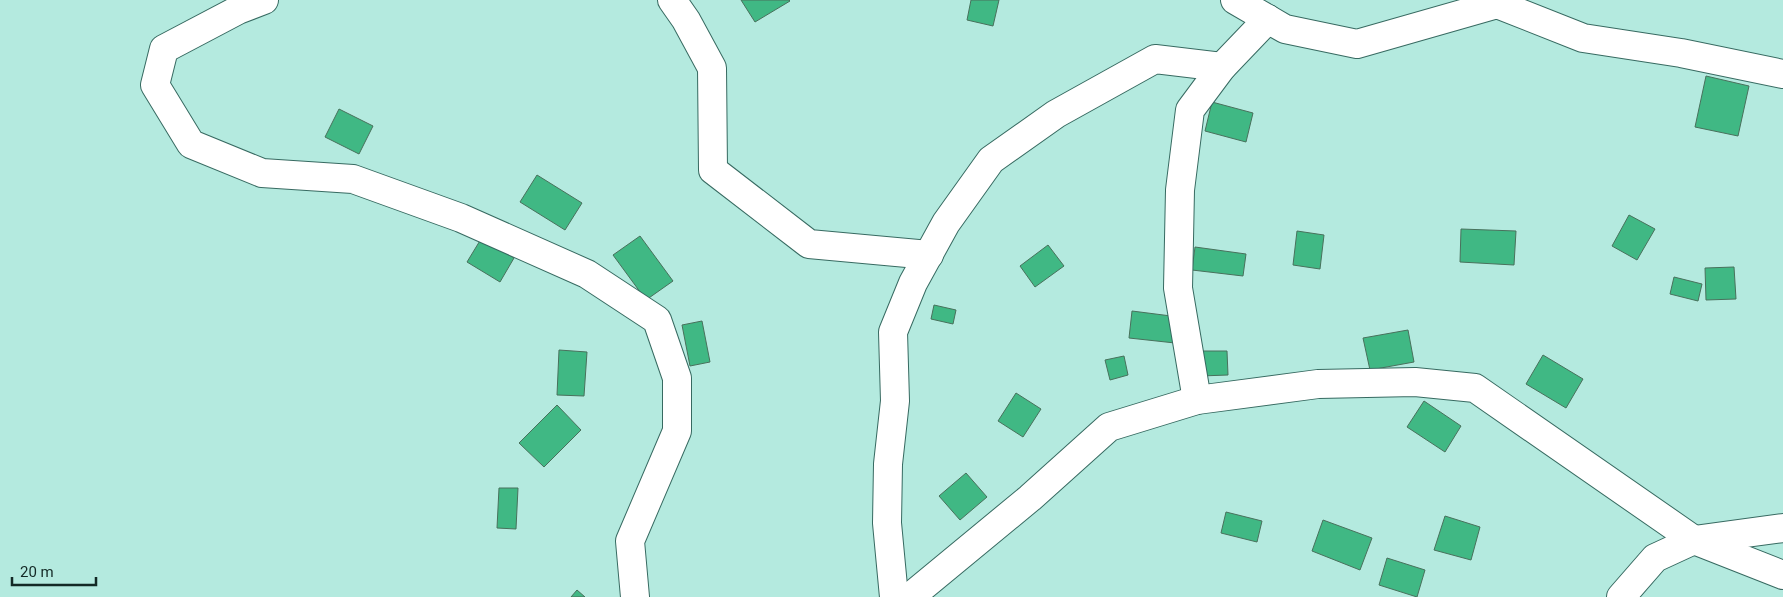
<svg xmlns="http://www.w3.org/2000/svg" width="1783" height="597" viewBox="0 0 1783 597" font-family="Roboto,sans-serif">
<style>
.building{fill:#40b884;stroke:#48715c}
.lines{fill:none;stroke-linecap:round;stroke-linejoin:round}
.minor-casing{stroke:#376a61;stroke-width:30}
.minor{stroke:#fff;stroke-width:28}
</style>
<rect width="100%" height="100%" fill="#b4eadf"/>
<!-- building -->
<g class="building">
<polygon points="741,0 789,0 790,1 755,22"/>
<polygon points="971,0 999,0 993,26 967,20"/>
<polygon points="1706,76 1749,86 1738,136 1695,127"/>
<polygon points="1212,102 1253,113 1246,142 1205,131"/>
<polygon points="339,109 373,126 359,154 325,137"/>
<polygon points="537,175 582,203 565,230 520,202"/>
<polygon points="1629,215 1655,229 1637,260 1612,246"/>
<polygon points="1461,229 1516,231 1514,265 1460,262"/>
<polygon points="1297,231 1324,235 1320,269 1293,265"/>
<polygon points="640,236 673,281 646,300 613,255"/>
<polygon points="481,239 514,258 500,282 467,262"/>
<polygon points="1048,245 1064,266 1035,287 1020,266"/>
<polygon points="1195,247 1246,254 1243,276 1192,270"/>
<polygon points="1734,267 1736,299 1706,300 1705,268"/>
<polygon points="1674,277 1702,284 1698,301 1670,294"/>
<polygon points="934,305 956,310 953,324 931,319"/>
<polygon points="1132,311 1179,317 1175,343 1129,338"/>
<polygon points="702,321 710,362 690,366 682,325"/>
<polygon points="1408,330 1414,362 1370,370 1363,338"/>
<polygon points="559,350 587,352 584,396 557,395"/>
<polygon points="1199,351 1227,351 1228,375 1200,376"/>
<polygon points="1543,355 1583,379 1566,408 1526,384"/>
<polygon points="1124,356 1128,375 1110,380 1105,360"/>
<polygon points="1016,393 1041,409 1023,437 998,421"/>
<polygon points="1424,401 1461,426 1445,452 1407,427"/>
<polygon points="557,405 581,430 544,467 519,443"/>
<polygon points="966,473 987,497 960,520 939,496"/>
<polygon points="499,488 518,488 516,529 497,528"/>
<polygon points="1226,512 1262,521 1257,542 1221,533"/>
<polygon points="1445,516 1480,527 1471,560 1434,550"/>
<polygon points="1323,520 1372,538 1360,570 1312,551"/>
<polygon points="1387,558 1425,570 1417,597 1379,585"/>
<polygon points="577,590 585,597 571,597"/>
</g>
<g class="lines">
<!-- minor casing -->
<g class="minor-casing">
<g id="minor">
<polyline points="264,0 238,10 164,49 155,85 191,144 262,173 353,179 461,218 587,274 657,320 677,378 677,431 630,541 635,597"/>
<polyline points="672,0 686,20 712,68 713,170 809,244 929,255"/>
<polyline points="1235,0 1285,29 1357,44 1497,4 1583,38 1681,53 1783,74"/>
<polyline points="1197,400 1178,288 1180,190 1190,110 1222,67 1268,19"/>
<polyline points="894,597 887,523 888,464 895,401 893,332 913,283 946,223 991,160 1056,114 1155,59 1222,67"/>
<polyline points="910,597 1030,498 1109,427 1197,400 1318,384 1415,382 1475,388 1694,540 1783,575"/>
<polyline points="1621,597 1655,558 1694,540 1783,528"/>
</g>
</g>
<!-- minor -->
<use href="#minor" class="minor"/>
</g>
<!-- scale -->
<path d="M12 577v8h84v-8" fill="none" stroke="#132925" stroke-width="2.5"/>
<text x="20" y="577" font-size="15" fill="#132925" stroke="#b4eadf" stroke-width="4" paint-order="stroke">20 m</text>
</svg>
